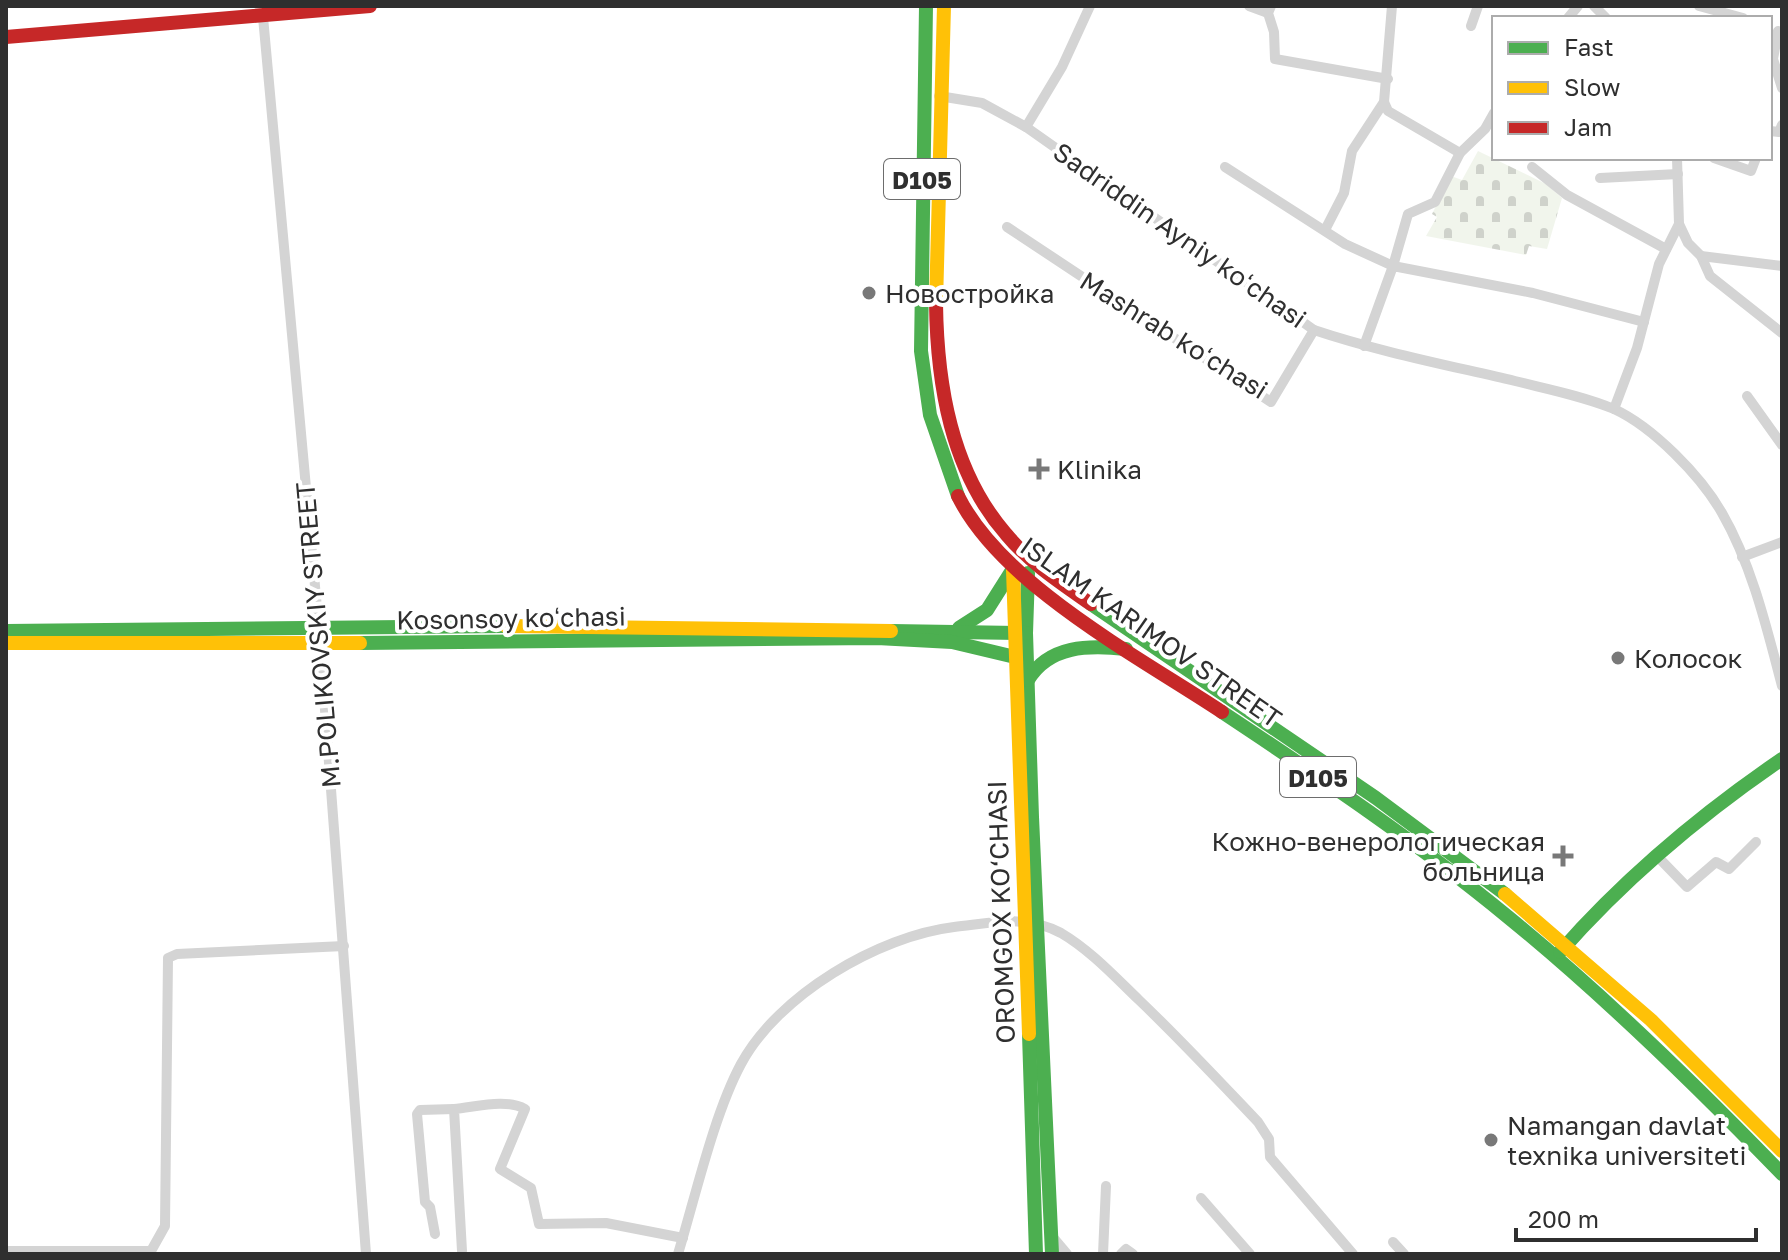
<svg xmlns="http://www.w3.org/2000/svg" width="1788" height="1260" viewBox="0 0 1788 1260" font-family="'Golos Text',sans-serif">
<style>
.cemetery{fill:url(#cemetery-stones)}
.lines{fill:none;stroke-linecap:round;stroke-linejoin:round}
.street{stroke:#d4d4d4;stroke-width:10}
.fast{stroke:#4caf50;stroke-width:14}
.slow{stroke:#ffc107;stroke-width:14}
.jam{stroke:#c62828;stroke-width:14}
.poi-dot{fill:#787878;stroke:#fff;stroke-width:3}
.labels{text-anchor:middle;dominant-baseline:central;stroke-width:8;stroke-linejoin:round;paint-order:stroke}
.shield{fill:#fff;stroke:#6d6d6d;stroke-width:2}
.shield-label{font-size:24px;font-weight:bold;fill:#2f2f2f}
.street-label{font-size:26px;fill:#2f2f2f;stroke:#fff}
.poi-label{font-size:26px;fill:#2f2f2f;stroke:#fff;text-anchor:start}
</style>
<defs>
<pattern id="cemetery-stones" width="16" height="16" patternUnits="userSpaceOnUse" patternTransform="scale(2)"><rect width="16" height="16" fill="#f1f5ec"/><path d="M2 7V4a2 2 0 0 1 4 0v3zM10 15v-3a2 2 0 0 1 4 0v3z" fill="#cfd2cb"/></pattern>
</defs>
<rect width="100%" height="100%" fill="#fff"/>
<!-- cemetery -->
<polygon class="cemetery" points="1478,151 1546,184 1562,198 1547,249 1529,246 1526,255 1426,236 1437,217 1432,214 1451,176 1462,180"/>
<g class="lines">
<!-- street -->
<g class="street">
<polyline points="1249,6 1268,13"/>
<polyline points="1271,6 1268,13 1274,32 1275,59 1388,79"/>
<polyline points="1594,6 1606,18"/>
<polyline points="1699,6 1743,18"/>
<polyline points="263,17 319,630 366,1254"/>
<polyline points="1568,18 1578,6"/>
<polyline points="1471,26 1478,6"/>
<polyline points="1778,31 1773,59 1782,88"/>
<path d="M939,96L982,103L1026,127L1314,330C1380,352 1447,365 1515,381C1547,389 1583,396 1614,409C1653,427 1701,476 1722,513C1752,565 1767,629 1782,686"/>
<polyline points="1384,102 1388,111 1460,153"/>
<polyline points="1026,127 1062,67 1090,6"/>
<polyline points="1770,131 1779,132 1782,125"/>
<polyline points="1677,158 1679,224 1688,243 1701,256 1710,276 1782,333"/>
<polyline points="1714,158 1751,171 1756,158"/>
<polyline points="1225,167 1345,244 1393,266 1408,214 1435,202 1460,153 1485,129 1494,113"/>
<polyline points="1532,167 1567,195 1666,249"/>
<polyline points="1600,178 1678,174"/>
<polyline points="1007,227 1271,402 1314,330"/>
<polyline points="1325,230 1344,193 1352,151 1384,102 1392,6"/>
<polyline points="1701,256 1782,266"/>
<polyline points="1364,346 1393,266 1533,293 1644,322"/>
<polyline points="1747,396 1782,445"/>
<polyline points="1614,409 1637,348 1659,264 1679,224"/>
<polyline points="1742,557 1782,542"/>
<polyline points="1656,855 1687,887 1716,862 1729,869 1756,842"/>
<polyline points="1201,1198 1250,1254"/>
<polyline points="435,1234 430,1207 425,1202 417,1114 420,1110 454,1109"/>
<polyline points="1051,1235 1067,1254"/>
<polyline points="1393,1242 1404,1254"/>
<polyline points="6,1251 151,1251 165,1226 168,958 177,954 344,946"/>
<path d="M462,1251L454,1109C476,1107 506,1098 525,1109L500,1169L531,1188L539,1224L606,1223L683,1238"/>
<path d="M678,1254C695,1198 714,1114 741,1064C778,995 879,936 954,927C992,923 1026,914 1061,933C1090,950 1115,977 1139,1000C1180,1039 1219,1081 1258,1122L1269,1139L1270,1157L1353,1254"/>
<polyline points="1103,1254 1106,1186"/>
<polyline points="1121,1254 1126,1249 1133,1254"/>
</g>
<!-- fast -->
<g class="fast">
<polyline points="926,6 921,351 930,415 958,496"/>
<polyline points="1028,573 1026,633 1032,817 1052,1254"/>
<polyline points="1091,604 1376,798 1505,894"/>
<polyline points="959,628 987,610 1011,572"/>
<polyline points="6,631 506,626"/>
<polyline points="891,631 1026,633"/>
<polyline points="360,643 877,638 952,642 1015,657"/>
<path d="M1028,680C1049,645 1089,645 1126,649"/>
<path d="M1222,712C1320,777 1417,842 1508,917C1605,996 1695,1084 1782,1174"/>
<path d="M1560,952C1626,877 1700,815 1782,759"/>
<polyline points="1029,1034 1036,1254"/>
</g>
<!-- slow -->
<g class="slow">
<polyline points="936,303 944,6"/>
<polyline points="1013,570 1029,1034"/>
<polyline points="506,626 891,631"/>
<polyline points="6,643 360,643"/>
<polyline points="1505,894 1651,1020 1782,1151"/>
</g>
<!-- jam -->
<g class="jam">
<polyline points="6,37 370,6"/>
<path d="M936,303C937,384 951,471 1006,534C1030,563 1061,583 1091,604"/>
<path d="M958,496C1002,585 1139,657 1222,712"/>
</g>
</g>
<!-- markers -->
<g class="poi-dot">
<circle cx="869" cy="293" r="8"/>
<path d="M1035 457h8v8h8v8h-8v8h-8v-8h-8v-8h8z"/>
<circle cx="1618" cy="658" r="8"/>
<path d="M1559 844h8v8h8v8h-8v8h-8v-8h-8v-8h8z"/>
<circle cx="1491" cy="1140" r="8"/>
</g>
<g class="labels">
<!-- shield labels -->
<g class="shield">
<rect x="884" y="159" width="76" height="40" rx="6"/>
<rect x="1280" y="757" width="76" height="40" rx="6"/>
</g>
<g class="shield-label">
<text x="922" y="179">D105</text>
<text x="1318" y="777">D105</text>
</g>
<!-- street labels -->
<g class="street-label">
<text transform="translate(1180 235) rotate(35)">Sadriddin Ayniy koʻchasi</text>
<text transform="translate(1174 335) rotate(32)">Mashrab koʻchasi</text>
<text transform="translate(511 618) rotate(-1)">Kosonsoy koʻchasi</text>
<text transform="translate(1151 632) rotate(35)">ISLAM KARIMOV STREET</text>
<text transform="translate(318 635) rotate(-95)">M.POLIKOVSKIY STREET</text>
<text transform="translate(1001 912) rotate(-92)">OROMGOX KO‘CHASI</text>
</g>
<!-- poi labels -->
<g class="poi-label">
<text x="885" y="293">Новостройка</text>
<text x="1057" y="469">Klinika</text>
<text x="1634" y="658">Колосок</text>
<text x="1545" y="841" text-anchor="end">Кожно-венерологическая<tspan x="1545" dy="30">больница</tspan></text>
<text x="1507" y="1125">Namangan davlat<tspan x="1507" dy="30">texnika universiteti</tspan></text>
</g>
</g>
<!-- border -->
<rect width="1788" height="1260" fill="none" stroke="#2f2f2f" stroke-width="16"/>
<!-- legend -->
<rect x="1492" y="16" width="280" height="144" fill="#ffffff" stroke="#acacac" stroke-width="2"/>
<rect x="1508" y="42" width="40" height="12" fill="#4caf50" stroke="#acacac" stroke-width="2"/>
<text x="1564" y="56" font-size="24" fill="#2f2f2f">Fast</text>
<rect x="1508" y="82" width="40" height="12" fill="#ffc107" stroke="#acacac" stroke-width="2"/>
<text x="1564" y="96" font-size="24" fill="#2f2f2f">Slow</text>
<rect x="1508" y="122" width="40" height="12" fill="#c62828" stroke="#acacac" stroke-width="2"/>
<text x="1564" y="136" font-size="24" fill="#2f2f2f">Jam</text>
<!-- scale -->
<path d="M1516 1228v12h240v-12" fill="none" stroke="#2f2f2f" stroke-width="4"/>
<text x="1528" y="1228" font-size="24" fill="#2f2f2f" stroke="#ffffff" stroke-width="6" paint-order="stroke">200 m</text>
</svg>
